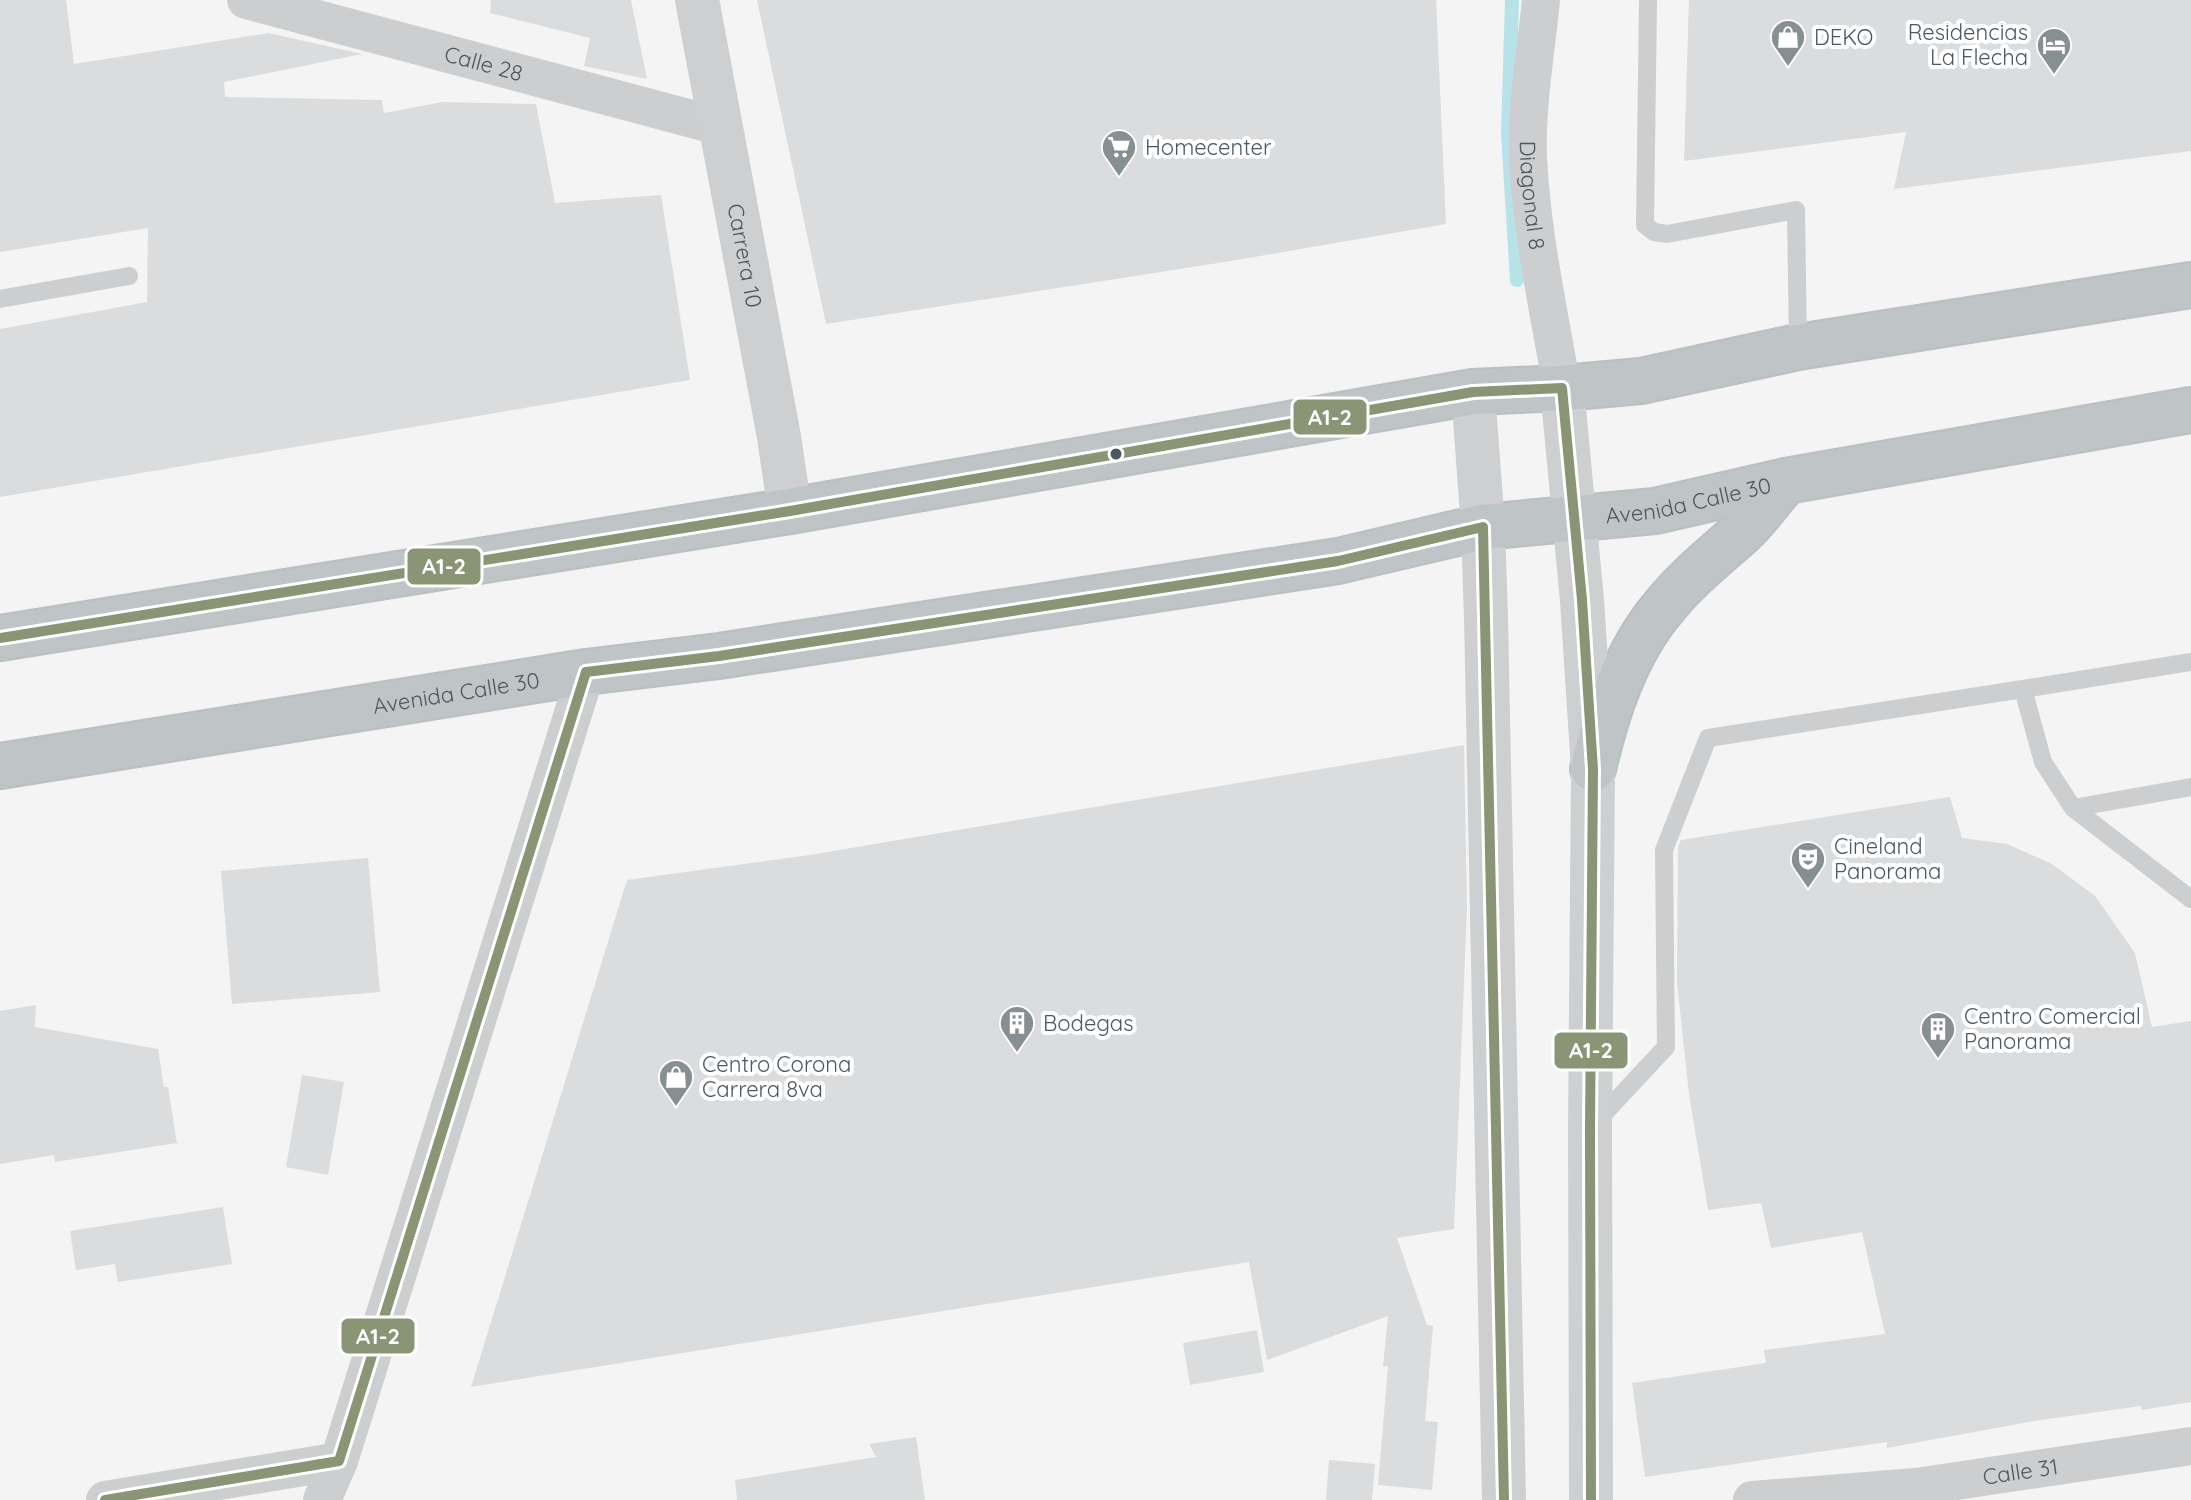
<svg xmlns="http://www.w3.org/2000/svg" width="2191" height="1500" viewBox="0 0 2191 1500" font-family="Quicksand,sans-serif">
<style>
.lines{fill:none;stroke-linecap:round;stroke-linejoin:round}
.stream{stroke:#b6e2e8;stroke-width:14}
.building{fill:#dbdcdd}
.highway-casing{stroke:#babfc2;stroke-width:48}
.lane{stroke:#cccecf;stroke-width:18}
.street{stroke:#cccecf;stroke-width:38}
.secondary{stroke:#cdcfd0;stroke-width:44}
.highway{stroke:#bfc4c6;stroke-width:44}
.bus-1-casing{stroke:#fff;stroke-width:16}
.bus-1{stroke:#8a9575;stroke-width:10}
.bus-dot{fill:#4d585e;stroke:#fff;stroke-width:3}
.labels{text-anchor:middle;dominant-baseline:central;stroke-width:8;stroke-linejoin:round;paint-order:stroke}
.poi-label{font-size:22px;fill:#4d585e;stroke:#fff;text-anchor:start}
.street-label{font-size:22px;fill:#4d585e;stroke:#fff}
.line-badge{stroke:#fff;stroke-width:3}
.badge-label{font-size:22px;text-anchor:middle;font-weight:bold;fill:#fff}
</style>
<rect width="100%" height="100%" fill="#f4f4f4"/>
<g class="lines">
<!-- stream -->
<polyline class="stream" points="1512,0 1508,134 1517,280"/>
</g>
<!-- building -->
<g class="building">
<polygon points="0,0 66,0 74,64 269,33 362,54 224,82 225,97 382,100 384,113 443,102 536,104 555,203 661,195 690,380 0,497 0,329 147,302 148,228 0,252"/>
<polygon points="491,0 631,0 647,79 584,66 590,38 490,13"/>
<polygon points="757,0 1436,0 1446,224 1231,261 826,324"/>
<polygon points="1689,0 2191,0 2191,151 1894,189 1906,132 1684,161"/>
<polygon points="1464,745 1467,909 1454,1229 1397,1238 1427,1325 1433,1326 1425,1421 1438,1422 1432,1490 1378,1485 1388,1366 1383,1366 1388,1316 1267,1360 1249,1262 471,1387 627,880 803,856"/>
<polygon points="1950,797 1962,838 2007,844 2052,864 2095,896 2135,953 2152,1027 2191,1021 2191,1402 2142,1410 2141,1406 2034,1421 1887,1448 1887,1442 1645,1477 1632,1383 1766,1363 1764,1350 1885,1334 1862,1232 1771,1248 1761,1203 1708,1210 1689,1094 1677,983 1678,846 1681,840"/>
<polygon points="368,858 380,992 232,1004 221,871"/>
<polygon points="36,1005 35,1027 158,1049 164,1087 168,1087 177,1143 55,1162 54,1155 0,1164 0,1011"/>
<polygon points="302,1075 344,1082 328,1175 286,1167"/>
<polygon points="223,1207 232,1264 118,1282 115,1264 76,1270 70,1231"/>
<polygon points="1257,1330 1264,1372 1190,1385 1183,1343"/>
<polygon points="916,1437 925,1500 737,1500 735,1480 876,1457 869,1444"/>
<polygon points="1329,1460 1375,1464 1372,1500 1326,1500"/>
</g>
<g class="lines">
<!-- highway casing -->
<g class="highway-casing">
<g id="highway">
<polyline points="0,638 790,511 1473,392 1562,388 1641,381 1798,347 2191,285"/>
<path id="s5" d="M0,766L586,672L719,656L1338,561L1483,527L1655,511L1786,481L2191,410"/>
<path d="M1593,769C1606,713 1625,653 1663,608C1686,579 1714,557 1742,532C1758,517 1771,498 1786,481"/>
</g>
</g>
<!-- lane -->
<g class="lane">
<polyline points="1648,0 1645,225 1654,232 1667,234 1796,210 1798,346"/>
<polyline points="0,299 129,276"/>
<polyline points="2023,689 2191,662"/>
<polyline points="2073,808 2191,787"/>
<polyline points="1597,1121 1666,1047 1664,850 1708,738 2023,689 2043,762 2073,808 2191,899"/>
</g>
<!-- street -->
<g class="street">
<path id="s1" d="M246,0L722,127"/>
<path id="s2" d="M1541,0C1536,51 1526,107 1528,158C1532,236 1549,312 1562,388"/>
<polyline points="105,1500 339,1461"/>
<polyline points="322,1500 339,1461 586,672"/>
<path id="s3" d="M1752,1500L1916,1487L2191,1446"/>
</g>
<!-- secondary -->
<g class="secondary">
<path id="s4" d="M697,0L779,437L790,511"/>
<polyline points="1562,388 1582,600 1593,769 1590,1129 1591,1500"/>
<polyline points="1473,392 1483,527 1486,617 1504,1500"/>
</g>
<!-- highway -->
<use href="#highway" class="highway"/>
<!-- bus-1 casing -->
<g class="bus-1-casing">
<g id="bus-1">
<polyline points="0,638 790,511 1473,392 1562,388 1582,600 1593,769 1590,1129 1591,1500"/>
<polyline points="105,1500 339,1461 586,672 719,656 1338,561 1483,527 1504,1500"/>
</g>
</g>
<!-- bus-1 -->
<use href="#bus-1" class="bus-1"/>
</g>
<!-- icons -->
<defs>
<g id="shop-pin" transform="scale(1.8)"><path d="M0 17L-7.5 6A9.5 9.5 0 1 1 7.5 6Z" fill="#878f92" stroke="#fff"/><path d="M-5-2.5h2.3a2.7 3.5 0 0 1 5.4 0H5L5.5 6h-11ZM-1.5-2.5h3a1.5 2.3 0 0 0-3 0Z" fill="#fff"/></g>
<g id="hotel-pin" transform="scale(1.8)"><path d="M0 17L-7.5 6A9.5 9.5 0 1 1 7.5 6Z" fill="#878f92" stroke="#fff"/><path d="M-6-4.5h1.5V1H6V5H4.5V3h-9V5H-6ZM-4 0a1.8 1.8 0 1 1 3.6 0ZM.5 0V-2.5h3Q6-2.5 6 0Z" fill="#fff"/></g>
<g id="supermarket-pin" transform="scale(1.8)"><path d="M0 17L-7.5 6A9.5 9.5 0 1 1 7.5 6Z" fill="#878f92" stroke="#fff"/><path d="M-6-5.5h2.5l.6 2H6L4.5 2H-2.5L-4.4-4H-6ZM-1.5 3.2a1.3 1.3 0 1 0 .1 0ZM3 3.2a1.3 1.3 0 1 0 .1 0Z" fill="#fff"/></g>
<g id="theatre-pin" transform="scale(1.8)"><path d="M0 17L-7.5 6A9.5 9.5 0 1 1 7.5 6Z" fill="#878f92" stroke="#fff"/><path d="M-5-5.5Q0-4 5-5.5V0Q5 5 0 6Q-5 5-5 0ZM-3.3-2.5H-1v1.5H-3.3ZM1-2.5H3.3v1.5H1ZM-2.8 1Q0 5.5 2.8 1Z" fill="#fff"/></g>
<g id="building-pin" transform="scale(1.8)"><path d="M0 17L-7.5 6A9.5 9.5 0 1 1 7.5 6Z" fill="#878f92" stroke="#fff"/><path d="M-4-6H4V6H1V3H-1V6H-4ZM-2.5-4.3h1.7v1.8h-1.7ZM.8-4.3h1.7v1.8H.8ZM-2.5-1h1.7V.8h-1.7ZM.8-1h1.7V.8H.8Z" fill="#fff"/></g>
</defs>
<g fill-rule="evenodd">
<use href="#shop-pin" x="1788" y="37"/>
<use href="#hotel-pin" x="2054" y="45"/>
<use href="#supermarket-pin" x="1119" y="147"/>
<use href="#theatre-pin" x="1808" y="859"/>
<use href="#building-pin" x="1017" y="1023"/>
<use href="#building-pin" x="1938" y="1029"/>
<use href="#shop-pin" x="676" y="1077"/>
</g>
<!-- markers -->
<circle class="bus-dot" cx="1116" cy="454" r="7"/>
<g class="labels">
<!-- poi labels -->
<g class="poi-label">
<text x="2028" y="32" text-anchor="end">Residencias<tspan x="2028" dy="25">La Flecha</tspan></text>
<text x="1814" y="37">DEKO</text>
<text x="1145" y="147">Homecenter</text>
<text x="1834" y="846">Cineland<tspan x="1834" dy="25">Panorama</tspan></text>
<text x="1964" y="1016">Centro Comercial<tspan x="1964" dy="25">Panorama</tspan></text>
<text x="1043" y="1023">Bodegas</text>
<text x="702" y="1064">Centro Corona<tspan x="702" dy="25">Carrera 8va</tspan></text>
</g>
<!-- street labels -->
<g class="street-label">
<text stroke="none"><textPath href="#s1" startOffset="246">Calle 28</textPath></text>
<text stroke="none"><textPath href="#s2" startOffset="196">Diagonal 8</textPath></text>
<text stroke="none"><textPath href="#s4" startOffset="260">Carrera 10</textPath></text>
<text stroke="none"><textPath href="#s5" startOffset="1710">Avenida Calle 30</textPath></text>
<text stroke="none"><textPath href="#s5" startOffset="462">Avenida Calle 30</textPath></text>
<text stroke="none"><textPath href="#s3" startOffset="270">Calle 31</textPath></text>
</g>
</g>
<g class="line-badge">
<rect x="1292" y="398" width="76" height="38" rx="8" fill="#8a9575"/>
<rect x="406" y="547" width="76" height="39" rx="8" fill="#8a9575"/>
<rect x="1553" y="1031" width="76" height="39" rx="8" fill="#8a9575"/>
<rect x="340" y="1317" width="76" height="38" rx="8" fill="#8a9575"/>
</g>
<g class="badge-label">
<text x="1330" y="425">A1-2</text>
<text x="444" y="574">A1-2</text>
<text x="1591" y="1058">A1-2</text>
<text x="378" y="1344">A1-2</text>
</g>
</svg>
